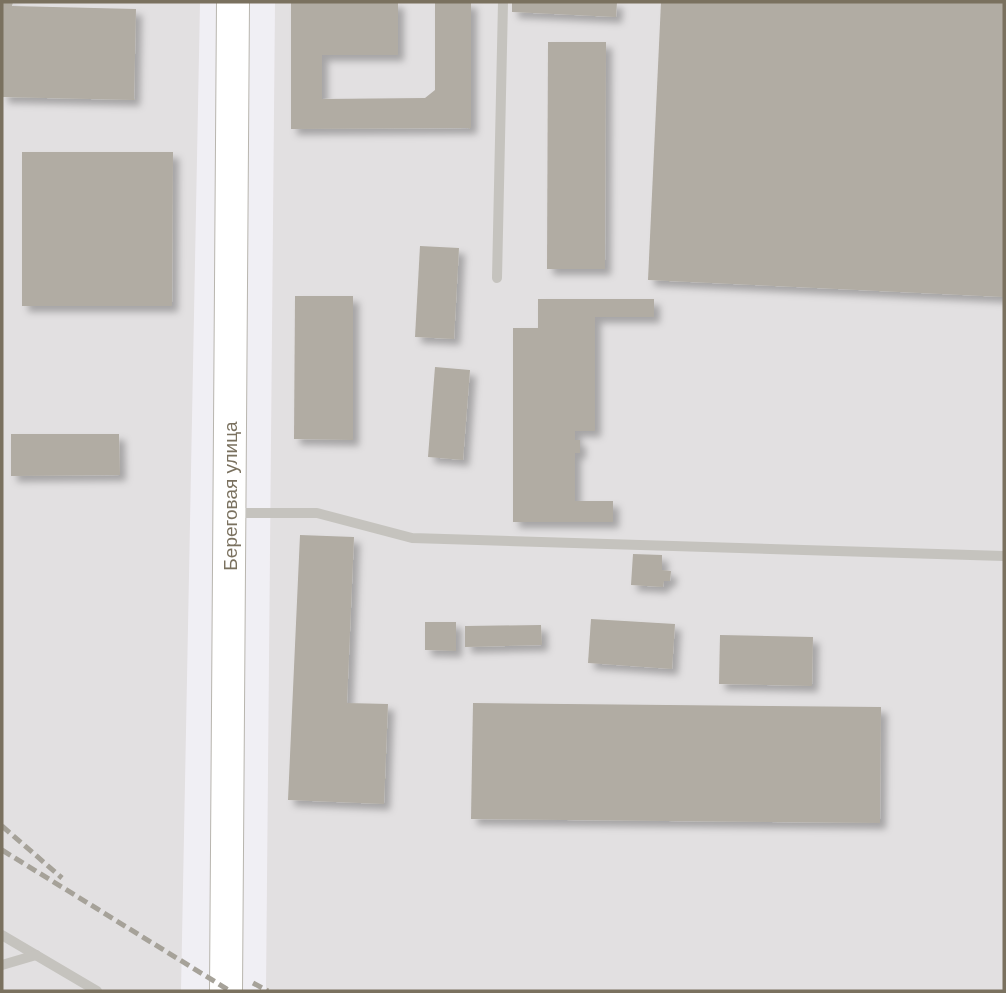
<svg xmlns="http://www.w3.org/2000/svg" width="1006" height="993" viewBox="0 0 1006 993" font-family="'DM Sans',sans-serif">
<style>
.built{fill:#e2e0e1}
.building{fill:#b1aca3;filter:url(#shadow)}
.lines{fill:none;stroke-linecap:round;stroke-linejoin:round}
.secondary-casing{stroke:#b8b5ae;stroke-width:34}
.lane{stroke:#c5c3be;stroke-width:10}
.secondary{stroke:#fff;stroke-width:32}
.rail{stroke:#a6a299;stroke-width:5;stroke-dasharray:10 5;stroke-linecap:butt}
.labels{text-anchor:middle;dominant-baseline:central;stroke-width:7;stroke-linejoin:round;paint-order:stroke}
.street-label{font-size:19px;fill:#7a715f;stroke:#fff}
</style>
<defs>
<filter id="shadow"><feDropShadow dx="6" dy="6" stdDeviation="3.5" flood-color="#0004"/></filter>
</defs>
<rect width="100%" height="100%" fill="#f0eff4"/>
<!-- built -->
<g class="built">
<polygon points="2,2 200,2 181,991 2,991"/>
<polygon points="275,2 1004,2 1004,991 266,991"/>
</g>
<!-- building -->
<g class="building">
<polygon points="2,2 13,2 12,6 136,9 134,100 2,97"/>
<polygon points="291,2 398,2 398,55 322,55 322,99 425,98 435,90 435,2 471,2 471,128 291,129"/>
<polygon points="512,2 617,2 616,17 512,12"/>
<polygon points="661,2 1004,2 1004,297 648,280"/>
<polygon points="548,42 606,42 605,269 547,269"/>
<polygon points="22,152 173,152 172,306 22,306"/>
<polygon points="420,246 459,248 454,339 415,337"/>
<polygon points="295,296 353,296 353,440 294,439"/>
<polygon points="538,299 654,299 654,317 595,317 595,431 575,431 575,440 580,440 580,453 575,453 575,501 613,501 613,522 513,522 513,328 538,328"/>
<polygon points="435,367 470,370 463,460 428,457"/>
<polygon points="11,434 119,434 120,475 11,476"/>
<polygon points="300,535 354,537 347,703 388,704 384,804 288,800"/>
<polygon points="633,554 662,555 662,570 671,571 670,581 664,581 663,587 631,585"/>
<polygon points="591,619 675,624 672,669 588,663"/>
<polygon points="425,622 456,622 456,651 425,650"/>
<polygon points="541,625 542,645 465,647 465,626"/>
<polygon points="720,635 813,637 812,686 719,684"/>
<polygon points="473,703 881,707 880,823 471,819"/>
</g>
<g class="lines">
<!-- secondary casing -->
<g class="secondary-casing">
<polyline id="secondary" points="226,991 233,2"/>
</g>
<!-- lane -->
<g class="lane">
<polyline points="497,278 503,2"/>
<polyline points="232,513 317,513 412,538 1004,556"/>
<polyline points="2,935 97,991"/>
<polyline points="2,965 36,955"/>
</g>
<!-- secondary -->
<use href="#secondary" class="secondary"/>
<!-- rail -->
<g class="rail">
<polyline points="2,826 62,878"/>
<polyline points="2,850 230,991"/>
<polyline points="253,983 268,991"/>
</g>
</g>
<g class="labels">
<!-- street labels -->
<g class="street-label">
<text transform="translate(230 496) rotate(-90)">Береговая улица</text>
</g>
</g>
<!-- border -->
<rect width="1006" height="993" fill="none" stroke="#7a715f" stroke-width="7"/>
</svg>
